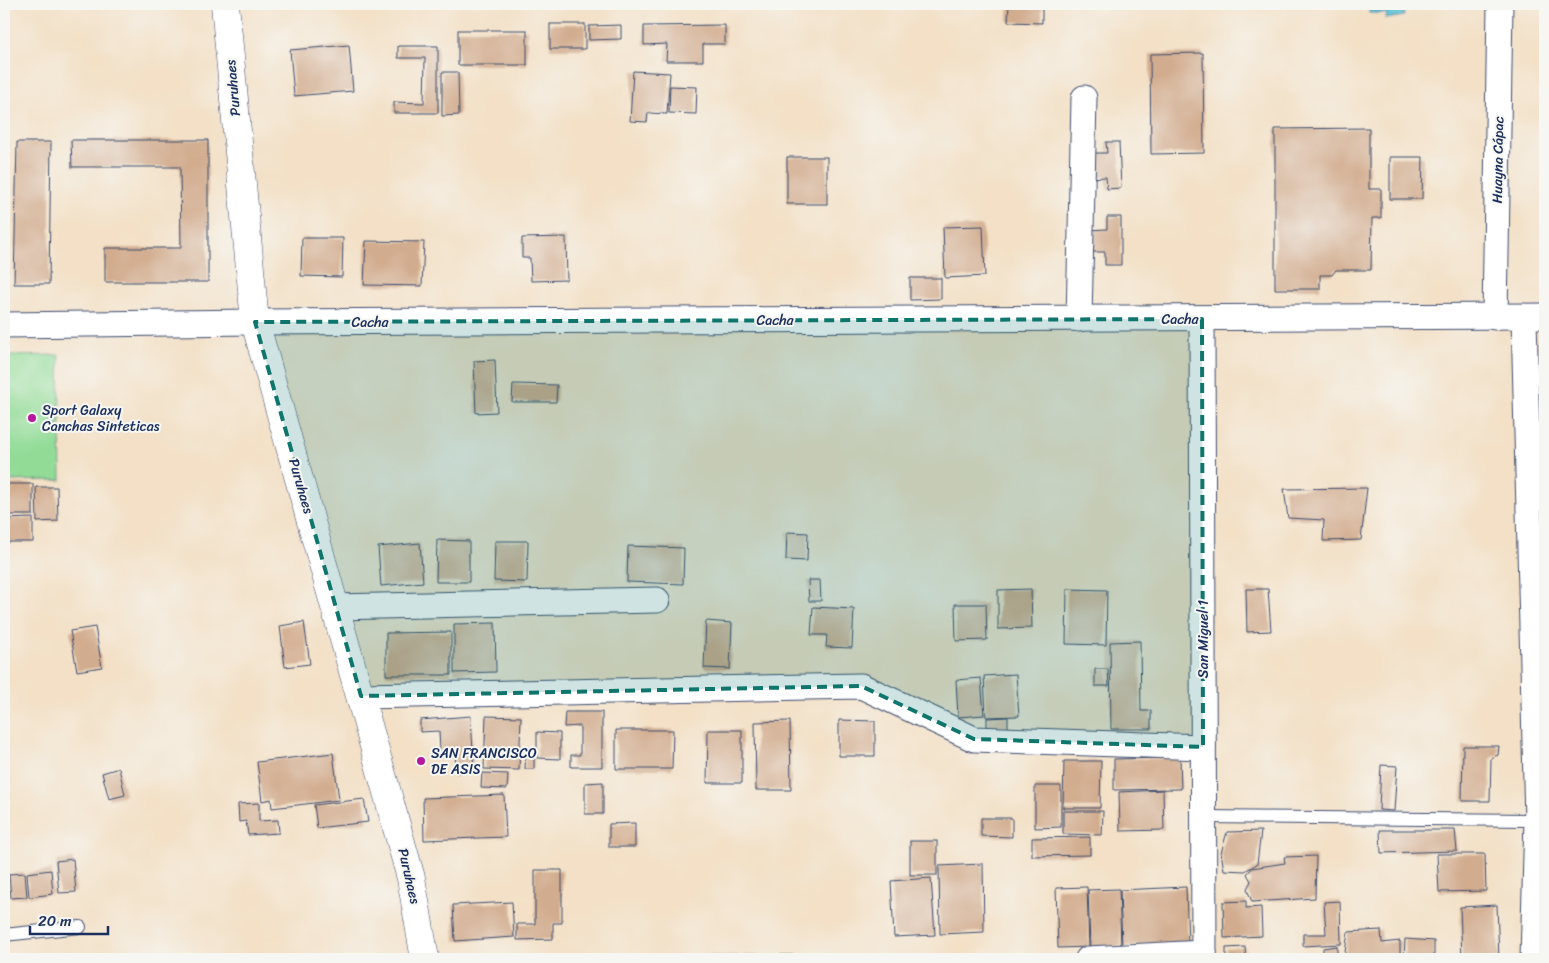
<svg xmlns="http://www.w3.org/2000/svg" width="1549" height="963" viewBox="0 0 1549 963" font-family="Sriracha,sans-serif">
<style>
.green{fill:#92db97;stroke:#56857a}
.water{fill:#5bc3d8;stroke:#3b799b}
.building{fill:#d2ac8e}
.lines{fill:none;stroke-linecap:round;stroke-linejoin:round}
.lane-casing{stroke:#3b4a6e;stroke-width:14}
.street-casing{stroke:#3b4a6e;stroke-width:27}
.secondary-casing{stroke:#3b4a6e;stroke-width:29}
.lane{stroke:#fff;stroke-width:12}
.street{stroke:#fff;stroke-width:25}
.secondary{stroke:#fff;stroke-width:28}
.marked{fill:#0f766e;fill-opacity:0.2;stroke:#0f766e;stroke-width:4;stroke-dasharray:10 6;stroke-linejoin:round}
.poi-dot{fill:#b5179e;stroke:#f6f6f2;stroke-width:2}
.labels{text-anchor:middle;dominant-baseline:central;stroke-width:4;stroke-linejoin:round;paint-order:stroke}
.street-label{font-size:14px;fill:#1b2f5e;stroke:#f6f6f2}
.poi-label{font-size:14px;fill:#1b2f5e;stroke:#f6f6f2;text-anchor:start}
</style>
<rect width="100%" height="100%" fill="#f6f6f2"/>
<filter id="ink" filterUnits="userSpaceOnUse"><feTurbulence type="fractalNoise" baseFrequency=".02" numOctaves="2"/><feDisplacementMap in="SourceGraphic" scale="10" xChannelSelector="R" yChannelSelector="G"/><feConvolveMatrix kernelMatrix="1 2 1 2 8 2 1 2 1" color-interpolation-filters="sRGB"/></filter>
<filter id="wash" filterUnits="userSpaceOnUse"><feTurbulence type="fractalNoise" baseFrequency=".0096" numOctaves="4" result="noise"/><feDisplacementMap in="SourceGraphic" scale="20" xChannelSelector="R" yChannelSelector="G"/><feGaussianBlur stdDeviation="1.12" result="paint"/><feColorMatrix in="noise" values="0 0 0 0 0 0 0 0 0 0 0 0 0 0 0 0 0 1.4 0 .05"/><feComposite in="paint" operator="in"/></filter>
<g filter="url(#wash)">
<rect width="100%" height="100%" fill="#f3e0c6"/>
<!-- green -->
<polygon class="green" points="59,355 61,480 4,481 4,356"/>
<!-- water -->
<polygon class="water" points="1369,4 1402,4 1404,16 1385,19 1387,13 1369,13"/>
<g id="blocks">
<!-- building -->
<g class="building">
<polygon points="1009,4 1042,4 1042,23 1008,22"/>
<rect x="550" y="24" width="35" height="25"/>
<polygon points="621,25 621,39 589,40 589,26"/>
<polygon points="725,25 725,44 703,44 703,61 666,61 667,44 644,45 644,26"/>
<rect x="458" y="30" width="69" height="35"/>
<polygon points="349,45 353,91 294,96 290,50"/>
<polygon points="398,46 438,46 438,113 394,113 394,102 424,103 425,58 398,58"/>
<polygon points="1203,53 1204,153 1151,154 1150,54"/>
<polygon points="633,71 670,73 667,114 648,113 647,122 630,121"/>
<polygon points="442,72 458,72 459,115 442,116"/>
<polygon points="670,86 697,87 696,114 669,113"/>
<polygon points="1369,128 1369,189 1381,189 1381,218 1372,218 1371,270 1336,270 1332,275 1320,275 1320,289 1275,289 1275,129"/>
<polygon points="71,140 208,140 208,282 105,282 105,248 181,248 180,167 72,167"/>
<polygon points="17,142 51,142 49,284 14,284"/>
<polygon points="1106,142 1119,142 1121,188 1107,189 1106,177 1089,178 1088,153 1107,153"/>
<rect x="787" y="157" width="40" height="47"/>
<polygon points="1390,157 1423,157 1422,199 1390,199"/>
<polygon points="1107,217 1121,217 1121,265 1105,265 1105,252 1088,252 1088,230 1107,229"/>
<polygon points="983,226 985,276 945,278 943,227"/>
<polygon points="566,237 567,280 531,281 530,258 522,258 522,238"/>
<polygon points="302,238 343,238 342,277 301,276"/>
<polygon points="366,241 424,242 422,286 364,285"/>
<polygon points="910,278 941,278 941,299 910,300"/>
<polygon points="495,360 497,412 476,413 474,361"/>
<polygon points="513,384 557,385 556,402 512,402"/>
<rect x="4" y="484" width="29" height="31"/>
<polygon points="36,487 57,487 58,521 37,522"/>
<polygon points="1367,488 1361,540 1323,541 1324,520 1288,518 1284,489"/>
<polygon points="33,518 33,542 4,542 4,519"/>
<polygon points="787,532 808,533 807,561 786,560"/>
<polygon points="437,540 469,541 469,582 436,582"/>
<polygon points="495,541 528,541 527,582 494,581"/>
<polygon points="420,543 423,582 381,586 378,547"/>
<polygon points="628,546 684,548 683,584 627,582"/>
<polygon points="808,580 820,580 821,601 809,601"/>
<polygon points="1031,589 1032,628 998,629 998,590"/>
<polygon points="1067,589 1107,590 1106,645 1066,644"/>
<polygon points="1246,589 1268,589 1271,631 1247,632"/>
<polygon points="955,604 986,604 987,640 956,641"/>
<polygon points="813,607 854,609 852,648 826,647 827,635 811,635"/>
<polygon points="706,621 732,623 730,669 704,668"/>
<polygon points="304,622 310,664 285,667 280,626"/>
<polygon points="495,623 496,672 454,673 454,624"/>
<polygon points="95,627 102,667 77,671 70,631"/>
<polygon points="451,632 451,675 386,675 386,633"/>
<polygon points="1140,641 1141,711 1151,711 1151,729 1111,729 1110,642"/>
<polygon points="1095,669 1108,669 1109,686 1095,686"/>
<polygon points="1016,674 1019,716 986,717 984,676"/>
<polygon points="981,678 984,715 958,717 956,680"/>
<polygon points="565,712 602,712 602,767 571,767 571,755 580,755 580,726 564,727"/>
<polygon points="471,716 474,771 456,773 455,751 440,751 439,731 420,732 420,720"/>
<polygon points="486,716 521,717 519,770 484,769"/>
<polygon points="1008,717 1008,728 987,729 987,718"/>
<polygon points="839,720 875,721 875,756 839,756"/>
<polygon points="790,721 791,790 756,790 755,722"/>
<polygon points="616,730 673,730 672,769 616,769"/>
<polygon points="708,730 742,730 742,783 707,783"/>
<polygon points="537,732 560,733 560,759 537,758"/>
<polygon points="1463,746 1499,746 1498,755 1491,758 1490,801 1462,801"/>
<polygon points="526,748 534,748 534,769 525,769"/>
<polygon points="333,753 339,800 272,808 271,799 262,801 257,762"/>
<polygon points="1180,758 1181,789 1114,790 1114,759"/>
<polygon points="1064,761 1101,761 1100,808 1063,808"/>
<polygon points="1381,765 1397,766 1394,811 1379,810"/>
<polygon points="119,768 125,795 109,799 102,773"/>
<polygon points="482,773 508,774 507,789 481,788"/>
<polygon points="603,782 603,814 585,814 585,783"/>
<polygon points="1035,786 1061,786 1061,827 1035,828"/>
<polygon points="1163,790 1164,830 1120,831 1119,792"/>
<polygon points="504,795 506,837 424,840 423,798"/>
<polygon points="364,799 368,822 317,828 314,805"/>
<polygon points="259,803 259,821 278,820 279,833 248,835 246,821 239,822 238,804"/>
<polygon points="1063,811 1103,811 1102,835 1063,834"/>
<polygon points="981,818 1012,818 1012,837 981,836"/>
<polygon points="635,823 635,847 609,847 609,824"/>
<polygon points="1380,830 1455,830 1457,851 1381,853"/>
<polygon points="1261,831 1257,864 1245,871 1224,870 1221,853 1227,832"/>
<polygon points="1090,837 1090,855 1032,856 1032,838"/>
<rect x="910" y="841" width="27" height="34"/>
<polygon points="1437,854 1485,854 1486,891 1439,892"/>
<polygon points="1316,856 1315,898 1252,902 1247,889 1251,881 1247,874 1252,868 1285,863 1284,857"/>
<polygon points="73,859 76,892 59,893 56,861"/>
<polygon points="983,864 984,932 940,934 939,866"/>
<polygon points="51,870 53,894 29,897 27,873"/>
<polygon points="535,870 562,870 562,923 553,923 553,939 517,940 517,924 535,924"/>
<polygon points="25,873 27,897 11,898 9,874"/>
<polygon points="4,875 5,875 8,899 4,899"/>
<polygon points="931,878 935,935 894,937 891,881"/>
<polygon points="1087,887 1089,947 1058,948 1056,888"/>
<polygon points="1186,887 1188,944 1122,947 1120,890"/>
<polygon points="1119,889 1121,946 1090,948 1088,890"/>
<polygon points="1246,901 1246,908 1261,907 1262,936 1224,938 1223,902"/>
<polygon points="1340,901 1341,944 1303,946 1303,934 1326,934 1324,902"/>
<polygon points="512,902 514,937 455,941 453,905"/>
<polygon points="1497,905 1499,959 1462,959 1460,907"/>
<polygon points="1381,930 1382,943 1400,941 1400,959 1344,959 1348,932"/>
<polygon points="1405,939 1434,941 1434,959 1404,959"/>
<polygon points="1337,946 1337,959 1323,959 1323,948"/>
<polygon points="1245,947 1246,959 1226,959 1226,948"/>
<polygon points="738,955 738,959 671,959 671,956"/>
<rect x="744" y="955" width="70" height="4"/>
</g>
</g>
</g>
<g filter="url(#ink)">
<use href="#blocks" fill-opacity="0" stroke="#3b4a6e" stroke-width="1"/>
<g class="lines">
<!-- lane casing -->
<g class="lane-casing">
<g id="lane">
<polyline points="1204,817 1541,820"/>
<polyline points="4,935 80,927"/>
</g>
</g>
<!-- street casing -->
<g class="street-casing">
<g id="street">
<polyline points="1495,317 1500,4"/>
<polyline points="1524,318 1537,820 1533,959"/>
<polyline points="1079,319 1084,98"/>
<polyline points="1202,319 1204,959"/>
<polyline points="4,325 255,322 1545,316"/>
<polyline points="335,607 657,600"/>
<polyline points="361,696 861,686 974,739 1203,747"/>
<polyline points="1088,959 1204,953"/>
</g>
</g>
<!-- secondary casing -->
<g class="secondary-casing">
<polyline id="secondary" points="225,4 255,322 411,878 425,959"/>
</g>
<!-- lane -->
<use href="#lane" class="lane"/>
<!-- street -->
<use href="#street" class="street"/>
<!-- secondary -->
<use href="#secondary" class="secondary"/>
</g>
</g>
<!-- marked area -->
<path class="marked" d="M1202,319L1203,747L974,739L861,686L361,696L255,322Z"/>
<!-- markers -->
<g class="poi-dot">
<circle cx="32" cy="418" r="5"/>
<circle cx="421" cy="761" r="5"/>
</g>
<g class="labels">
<!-- street labels -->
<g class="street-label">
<text transform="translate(233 88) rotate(-95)">Puruhaes</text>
<text transform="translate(1498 160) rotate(-89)">Huayna Cápac</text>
<text x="1180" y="319">Cacha</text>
<text x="775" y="320">Cacha</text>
<text x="370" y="322">Cacha</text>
<text transform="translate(301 486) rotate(74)">Puruhaes</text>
<text transform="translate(1203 639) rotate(-90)">San Miguel 1</text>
<text transform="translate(409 876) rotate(77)">Puruhaes</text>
</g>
<!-- poi labels -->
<g class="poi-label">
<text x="42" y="410">Sport Galaxy<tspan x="42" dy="16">Canchas Sinteticas</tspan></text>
<text x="431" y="753">SAN FRANCISCO<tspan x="431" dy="16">DE ASIS</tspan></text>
</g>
</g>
<!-- margin -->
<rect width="1549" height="963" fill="none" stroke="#f6f6f2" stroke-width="20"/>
<!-- scale -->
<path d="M30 926v8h78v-8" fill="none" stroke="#1b2f5e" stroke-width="2.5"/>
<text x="38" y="926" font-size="15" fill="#1b2f5e" stroke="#f6f6f2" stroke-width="4" paint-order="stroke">20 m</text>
</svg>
